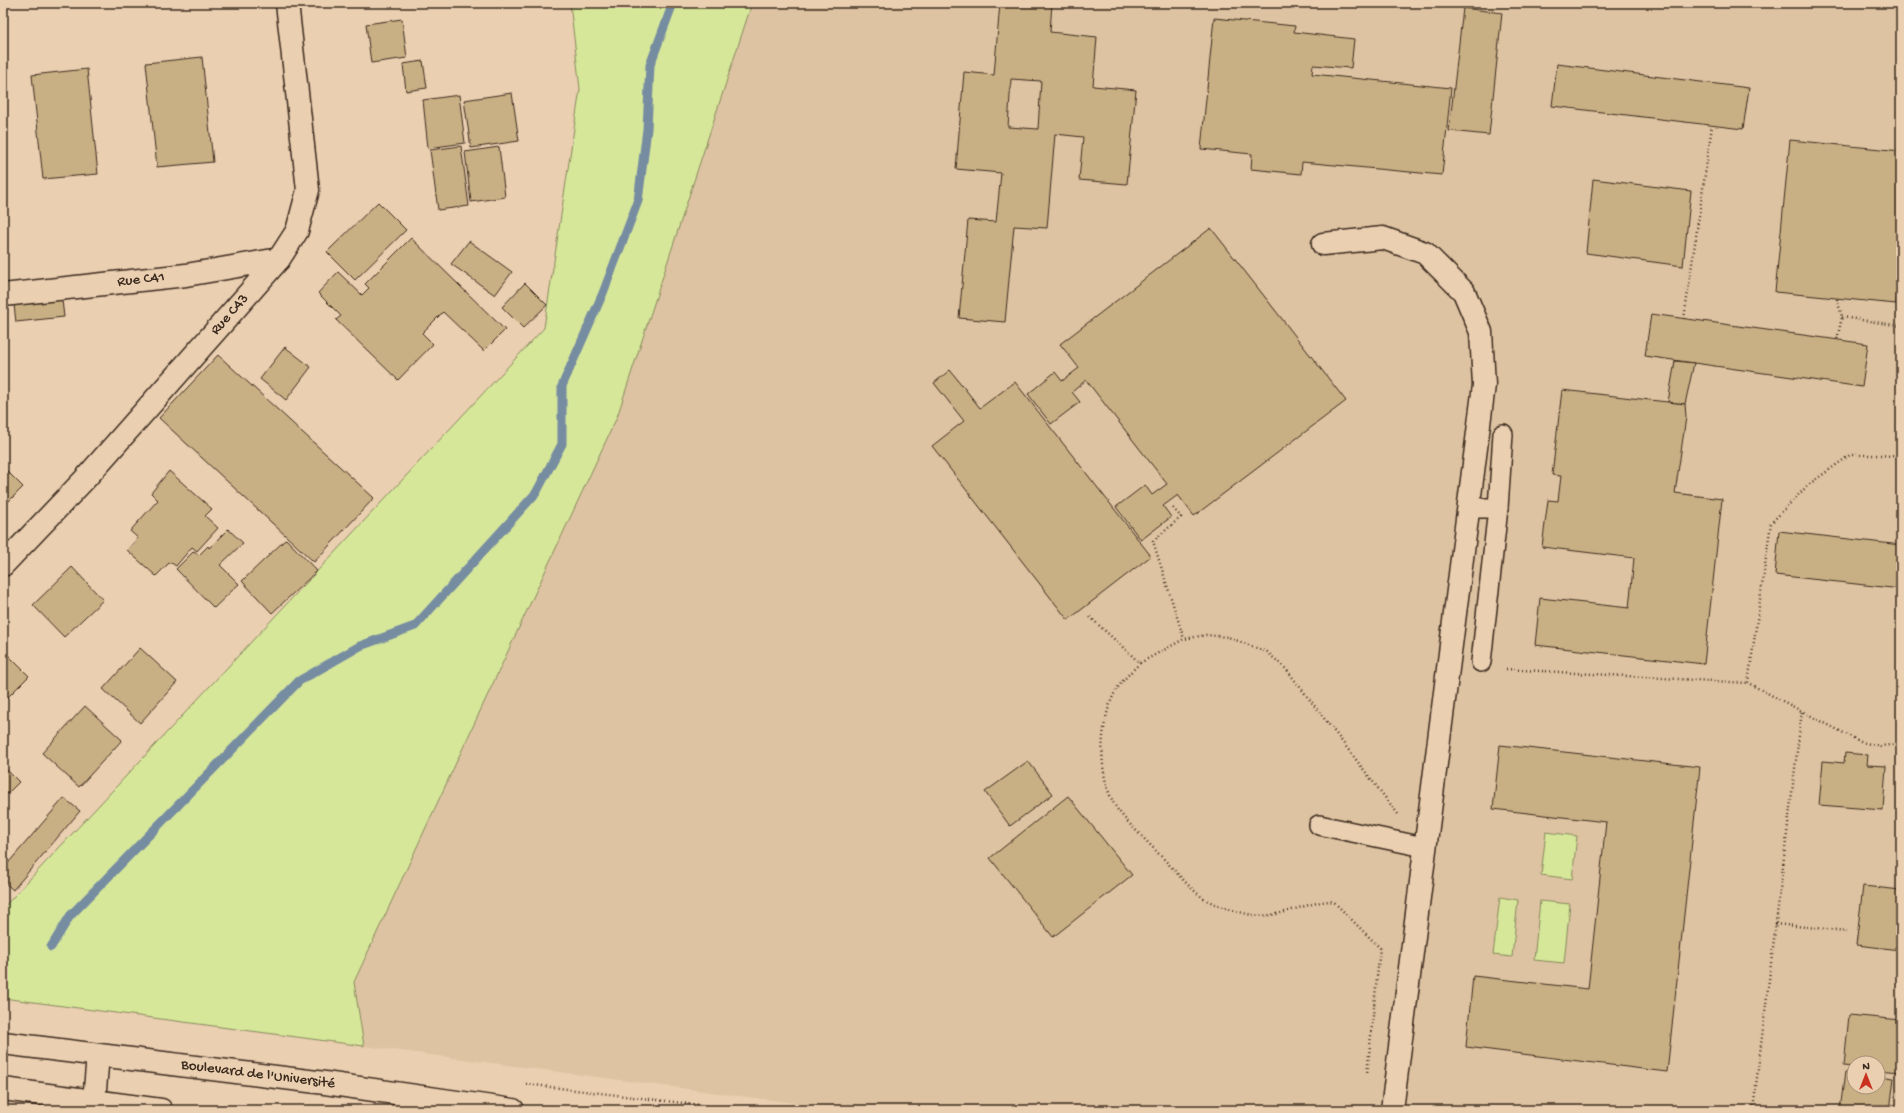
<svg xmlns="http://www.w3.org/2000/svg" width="1904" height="1113" viewBox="0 0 1904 1113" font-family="'Gochi Hand',sans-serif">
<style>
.built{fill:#ddc3a1;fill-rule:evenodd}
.green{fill:#d6e79a;stroke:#88885c}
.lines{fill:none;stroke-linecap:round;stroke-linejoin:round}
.stream{stroke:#768ca1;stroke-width:9}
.building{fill:#c9b084;stroke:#3b2a1e;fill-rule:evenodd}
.lane-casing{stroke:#3b2a1e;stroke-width:22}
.street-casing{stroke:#3b2a1e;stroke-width:25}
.secondary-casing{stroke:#3b2a1e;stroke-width:25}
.path{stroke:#3b2a1e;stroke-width:2.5;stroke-dasharray:1 3;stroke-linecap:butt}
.lane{stroke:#eacfb1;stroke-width:19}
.street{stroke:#eacfb1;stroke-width:22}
.secondary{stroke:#eacfb1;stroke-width:22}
.labels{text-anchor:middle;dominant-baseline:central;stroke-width:4;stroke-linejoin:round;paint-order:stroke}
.street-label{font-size:15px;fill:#3b2a1e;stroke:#eacfb1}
</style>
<rect width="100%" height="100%" fill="#eacfb1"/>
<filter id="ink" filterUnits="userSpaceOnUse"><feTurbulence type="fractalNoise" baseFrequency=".025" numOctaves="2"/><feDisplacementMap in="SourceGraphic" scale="8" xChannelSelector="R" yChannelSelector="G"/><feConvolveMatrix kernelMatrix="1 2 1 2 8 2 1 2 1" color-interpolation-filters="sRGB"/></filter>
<g filter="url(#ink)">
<!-- built -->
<path class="built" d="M752,3H1901V1110H847L364,1046L354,982L617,417ZM1854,1063H1878V1087H1854Z"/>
<!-- green -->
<g class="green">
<polygon points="570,3 752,3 617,417 354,982 364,1046 3,998 3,908 544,328 580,89"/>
<polygon points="1546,832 1577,836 1572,879 1541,875"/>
<polygon points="1500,897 1518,900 1512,957 1493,955"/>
<polygon points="1540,901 1570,904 1564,963 1534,960"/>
</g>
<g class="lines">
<!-- stream -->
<polyline class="stream" points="51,947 70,916 299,681 360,646 415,626 536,493 562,444 562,386 603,293 638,201 647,129 650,65 673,3"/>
</g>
<!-- building -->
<g class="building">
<path d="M1000,3H1052L1050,32L1097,37L1093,86L1136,90L1127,184L1079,180L1083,137L1055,134L1047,228L1014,226L1005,322L959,318L968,220L996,222L1001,173L956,169L964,72L994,75ZM1011,79L1041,81L1038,129L1008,127Z"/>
<polygon points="1463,8 1502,13 1489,135 1449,131"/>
<polygon points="1214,18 1295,26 1294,32 1354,39 1351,68 1313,65 1312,74 1451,88 1442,175 1302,162 1301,174 1251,169 1252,154 1201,149"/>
<polygon points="402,19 407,58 371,63 366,24"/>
<polygon points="202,57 213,162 157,167 146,63"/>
<polygon points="423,61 427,88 406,91 403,64"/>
<polygon points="1557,64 1749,88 1743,129 1552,106"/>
<polygon points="87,69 98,174 43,179 32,75"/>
<polygon points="512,93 519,141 471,148 464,100"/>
<polygon points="459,95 465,143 428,148 423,100"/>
<polygon points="1790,140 1901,151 1901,259 1896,304 1775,292"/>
<polygon points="461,146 469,206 438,210 430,150"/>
<polygon points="499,147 505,197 471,202 465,152"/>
<polygon points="1593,179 1691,191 1683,266 1586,253"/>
<polygon points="378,202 406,230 355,280 327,252"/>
<polygon points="1211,228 1346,401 1194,516 1178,495 1163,506 1171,517 1141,540 1116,507 1145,485 1152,495 1167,484 1086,380 1072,392 1080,402 1051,424 1028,394 1055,372 1062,381 1079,368 1060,344"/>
<polygon points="411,238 505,330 484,351 443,312 422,333 433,344 398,380 336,320 341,316 318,293 338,272 362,295 369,288 365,284"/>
<polygon points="469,241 512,272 495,295 451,264"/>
<polygon points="525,283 547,305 523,328 502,307"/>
<polygon points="62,300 64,317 16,322 14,305"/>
<polygon points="1651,314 1868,344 1862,387 1645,356"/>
<polygon points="285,347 311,367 286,400 260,379"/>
<polygon points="218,355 374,498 314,562 159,418"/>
<polygon points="1675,361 1694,363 1685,404 1668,402"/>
<polygon points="950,370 980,408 1015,382 1151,556 1068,620 932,446 964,421 934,383"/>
<polygon points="1562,390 1685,404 1686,417 1675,493 1722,499 1704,664 1535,645 1540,598 1629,608 1634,558 1542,547 1548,500 1558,501 1561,476 1552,475"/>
<polygon points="3,467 23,487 7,503 3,499"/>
<polygon points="169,471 212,509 205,516 218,528 197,551 192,547 176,566 170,562 156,576 127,550 138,538 130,531 158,500 151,493"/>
<polygon points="228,529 243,543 220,565 239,584 214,608 176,569 194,551 199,555 208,546 209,548"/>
<polygon points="1779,531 1901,545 1901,589 1775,575"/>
<polygon points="286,539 317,571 272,613 242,581"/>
<polygon points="72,567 103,600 64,637 33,605"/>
<polygon points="140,648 177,682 140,723 103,689"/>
<polygon points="3,650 29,676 3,702"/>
<polygon points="85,706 122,740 79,787 42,753"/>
<polygon points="1500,745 1700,767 1667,1072 1466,1047 1473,976 1588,989 1606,822 1493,809"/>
<polygon points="1845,753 1868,755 1867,765 1886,766 1883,810 1819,805 1823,761 1844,763"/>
<polygon points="1028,761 1053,794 1010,826 985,792"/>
<polygon points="3,766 19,782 3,798"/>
<polygon points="1068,796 1132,875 1053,937 990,858"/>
<polygon points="64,798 80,811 13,890 3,881 3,869"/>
<polygon points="1863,886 1901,890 1901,950 1856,945"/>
<polygon points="1849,1015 1901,1020 1901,1072 1878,1070 1878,1063 1854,1063 1854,1067 1844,1066"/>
<polygon points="1845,1072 1854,1073 1854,1087 1878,1087 1878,1076 1894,1078 1890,1110 1840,1110"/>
</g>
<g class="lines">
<!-- lane casing -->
<g class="lane-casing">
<g id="lane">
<polyline points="1468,508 1498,508"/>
<polyline points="1481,662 1498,508 1503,434"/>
<polyline points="1319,825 1424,847"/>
</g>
</g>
<!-- street casing -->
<g class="street-casing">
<g id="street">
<polyline points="1323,244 1383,238 1425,253 1464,292 1481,332 1484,385 1392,1110"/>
<path id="s1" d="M3,295L186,275L279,259"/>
<path id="s2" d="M3,565L84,480L279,259L297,231L308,190L287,3"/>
</g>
</g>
<!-- secondary casing -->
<g class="secondary-casing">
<g id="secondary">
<path id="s3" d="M3,1043L325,1083L513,1110"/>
<polyline points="3,1089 161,1110"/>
<polyline points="94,1101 98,1055"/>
</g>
</g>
<!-- path -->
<g class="path">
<polyline points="1837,299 1842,317 1837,340"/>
<polyline points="1842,317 1901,326"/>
<polyline points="1684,319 1712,126"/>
<polyline points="1901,457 1881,455 1850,455 1808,485 1771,523 1748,683 1861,742 1880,746 1901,744"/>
<polyline points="1173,508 1181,517 1153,541 1184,639"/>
<path d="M1090,617L1140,663C1130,673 1119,683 1113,696C1099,727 1097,781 1118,810C1130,826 1146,840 1159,854C1173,868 1186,885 1202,897C1215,906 1232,910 1247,914C1276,921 1302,903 1330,901L1335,903L1380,948L1367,1074"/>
<polyline points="1140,663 1184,639 1206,635 1228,637 1267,652 1286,669 1398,814"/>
<polyline points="1506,669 1748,683"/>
<polyline points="1775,924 1847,931"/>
<polyline points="526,1084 740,1110"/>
<polyline points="1753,1110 1802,711"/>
</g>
<!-- lane -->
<use href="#lane" class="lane"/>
<!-- street -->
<use href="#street" class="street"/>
<!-- secondary -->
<use href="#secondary" class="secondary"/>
</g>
</g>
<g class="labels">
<!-- street labels -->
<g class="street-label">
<text stroke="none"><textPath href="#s1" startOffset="139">Rue C41</textPath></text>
<text stroke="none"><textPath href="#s2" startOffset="338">Rue C43</textPath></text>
<text stroke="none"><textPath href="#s3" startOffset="257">Boulevard de l'Université</textPath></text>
</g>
</g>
<!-- margin -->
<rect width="1904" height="1113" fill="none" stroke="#eacfb1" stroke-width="16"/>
<rect x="8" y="8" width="1888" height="1097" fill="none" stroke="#3b2a1e" stroke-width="1.5" filter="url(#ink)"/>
<!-- north arrow -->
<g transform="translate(1866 1075)"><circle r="19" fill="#eacfb1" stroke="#a48d76"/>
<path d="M0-3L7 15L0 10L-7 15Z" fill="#c8321e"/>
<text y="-6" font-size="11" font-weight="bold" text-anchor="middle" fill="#3b2a1e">N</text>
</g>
</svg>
